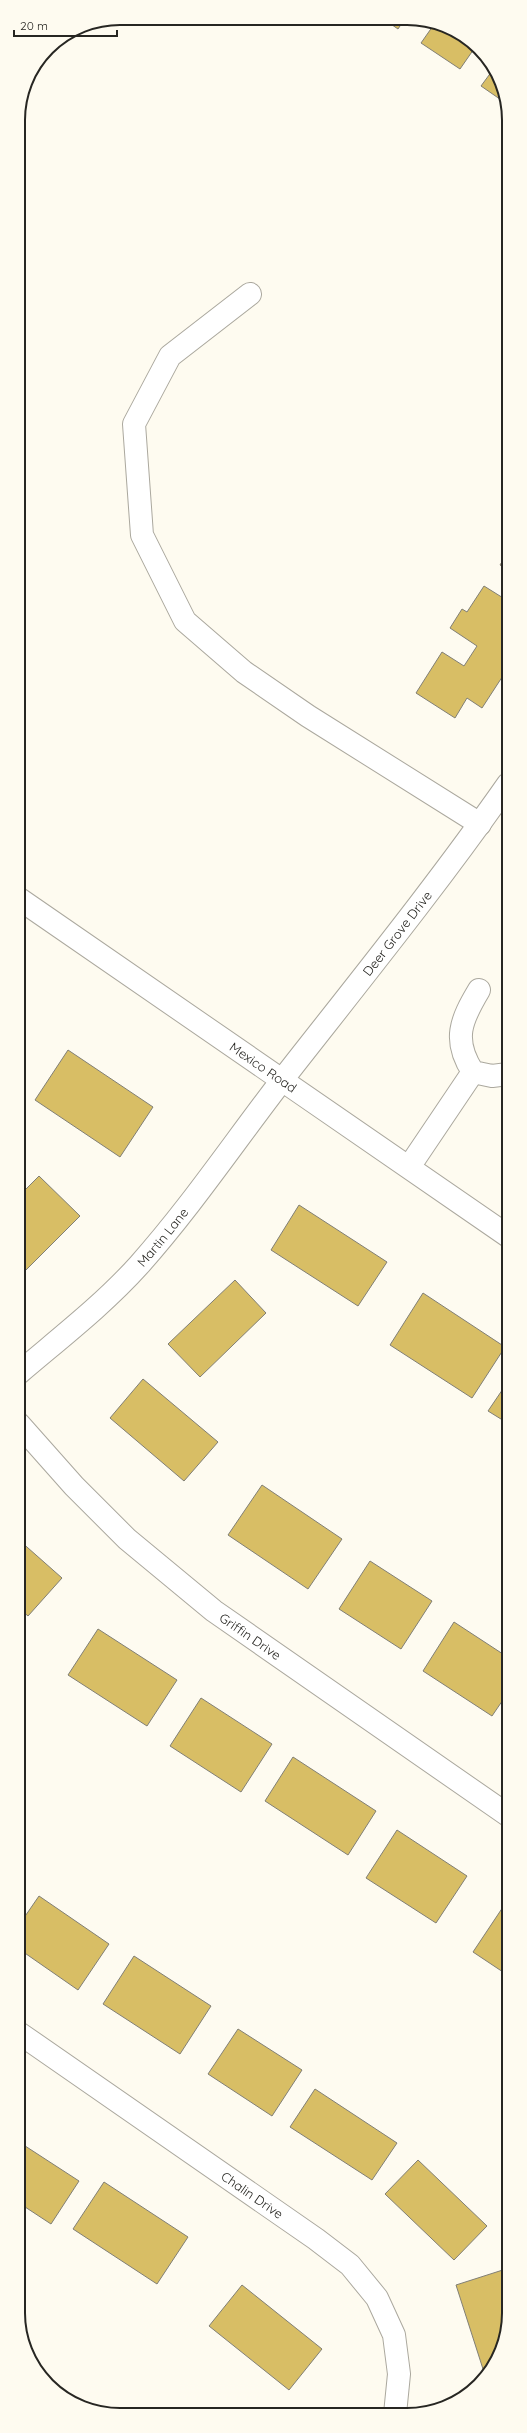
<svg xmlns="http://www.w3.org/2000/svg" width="527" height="2433" viewBox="0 0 527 2433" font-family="Quicksand,sans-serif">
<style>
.building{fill:#d8be65;stroke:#817f75}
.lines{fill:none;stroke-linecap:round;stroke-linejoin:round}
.minor-casing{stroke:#aba89e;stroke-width:24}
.major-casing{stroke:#aba89e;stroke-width:24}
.minor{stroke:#fff;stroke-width:22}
.major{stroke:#fff;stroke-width:22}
.labels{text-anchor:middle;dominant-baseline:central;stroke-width:3.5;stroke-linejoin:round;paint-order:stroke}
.street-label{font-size:13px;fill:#272622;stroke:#fefbf0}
.rim{fill:none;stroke:#272622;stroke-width:2}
</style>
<rect width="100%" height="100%" fill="#fefbf0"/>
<!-- building -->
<g class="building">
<polygon points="385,20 404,20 398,29"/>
<polygon points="435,23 458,32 476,46 460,69 421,43"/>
<polygon points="492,71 507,104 481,86"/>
<polygon points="508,552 508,570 500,565"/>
<polygon points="484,586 508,601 508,668 482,708 467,698 455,718 416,693 442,652 464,666 477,646 450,628 462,609 467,612"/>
<polygon points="68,1050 153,1107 120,1157 35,1100"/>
<polygon points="39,1176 80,1216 19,1277 19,1196"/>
<polygon points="299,1205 387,1262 358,1306 271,1250"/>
<polygon points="235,1280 266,1313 200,1377 168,1344"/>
<polygon points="423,1293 505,1347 472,1398 390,1345"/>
<polygon points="143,1379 218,1442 184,1481 110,1418"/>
<polygon points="509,1380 509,1424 488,1411"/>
<polygon points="262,1485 342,1539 308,1589 228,1535"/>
<polygon points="19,1540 62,1578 28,1616 19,1608"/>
<polygon points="370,1561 432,1601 401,1649 339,1609"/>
<polygon points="454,1622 509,1658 509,1691 492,1716 423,1671"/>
<polygon points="98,1629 177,1680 147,1726 68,1675"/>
<polygon points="201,1698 272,1744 241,1792 170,1746"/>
<polygon points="293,1757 376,1811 348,1855 265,1801"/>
<polygon points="397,1830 467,1876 436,1923 366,1878"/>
<polygon points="39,1896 109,1944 78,1990 19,1949 19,1925"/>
<polygon points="503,1907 509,1911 509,1976 473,1952"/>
<polygon points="134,1956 211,2006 180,2054 103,2004"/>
<polygon points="238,2029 302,2070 272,2116 208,2074"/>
<polygon points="315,2089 397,2143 372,2180 290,2127"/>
<polygon points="19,2142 79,2181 51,2224 19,2203"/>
<polygon points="418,2160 487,2226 454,2260 385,2194"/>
<polygon points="104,2182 188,2237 157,2284 73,2229"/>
<polygon points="509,2268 509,2319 501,2352 493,2366 483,2369 456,2285"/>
<polygon points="242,2285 322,2349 289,2390 209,2326"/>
</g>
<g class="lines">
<!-- minor casing -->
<g class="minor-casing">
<g id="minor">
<polyline points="250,294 170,356 134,424 142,535 185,621 244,672 308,716 480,824"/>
<path d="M479,990C461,1020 452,1040 473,1072L492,1076L508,1074"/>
<polyline points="409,1167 473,1072"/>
<path id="s1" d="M19,1373C60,1338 103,1305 139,1265C195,1202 241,1132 293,1066C366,973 440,881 508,784"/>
<path id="s2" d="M19,1424L74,1486L127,1539L214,1611L509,1816"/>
<path id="s3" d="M19,2033L316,2239L350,2265L377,2298L394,2335L399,2374L395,2414"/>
</g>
</g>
<!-- major casing -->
<g class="major-casing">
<g id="major">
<path id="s4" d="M18,898L508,1236"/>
</g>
</g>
<!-- minor -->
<use href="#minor" class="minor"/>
<!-- major -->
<use href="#major" class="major"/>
</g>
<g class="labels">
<!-- street labels -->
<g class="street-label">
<text stroke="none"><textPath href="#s1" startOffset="582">Deer Grove Drive</textPath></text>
<text stroke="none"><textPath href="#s4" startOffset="298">Mexico Road</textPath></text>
<text stroke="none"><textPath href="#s1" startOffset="198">Martin Lane</textPath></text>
<text stroke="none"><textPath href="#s2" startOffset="315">Griffin Drive</textPath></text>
<text stroke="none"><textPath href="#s3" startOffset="284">Chalin Drive</textPath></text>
</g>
</g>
<!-- crop -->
<path d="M0 0H527V2433H0ZM120 25H407A95 95 0 0 1 502 120V2313A95 95 0 0 1 407 2408H120A95 95 0 0 1 25 2313V120A95 95 0 0 1 120 25Z" fill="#fefbf0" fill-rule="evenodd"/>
<path class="rim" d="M120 25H407A95 95 0 0 1 502 120V2313A95 95 0 0 1 407 2408H120A95 95 0 0 1 25 2313V120A95 95 0 0 1 120 25Z"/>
<!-- scale -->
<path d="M14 30v6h103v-6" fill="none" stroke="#272622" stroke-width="2"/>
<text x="20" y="30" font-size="12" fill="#272622" stroke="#fefbf0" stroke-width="3" paint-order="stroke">20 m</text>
</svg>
